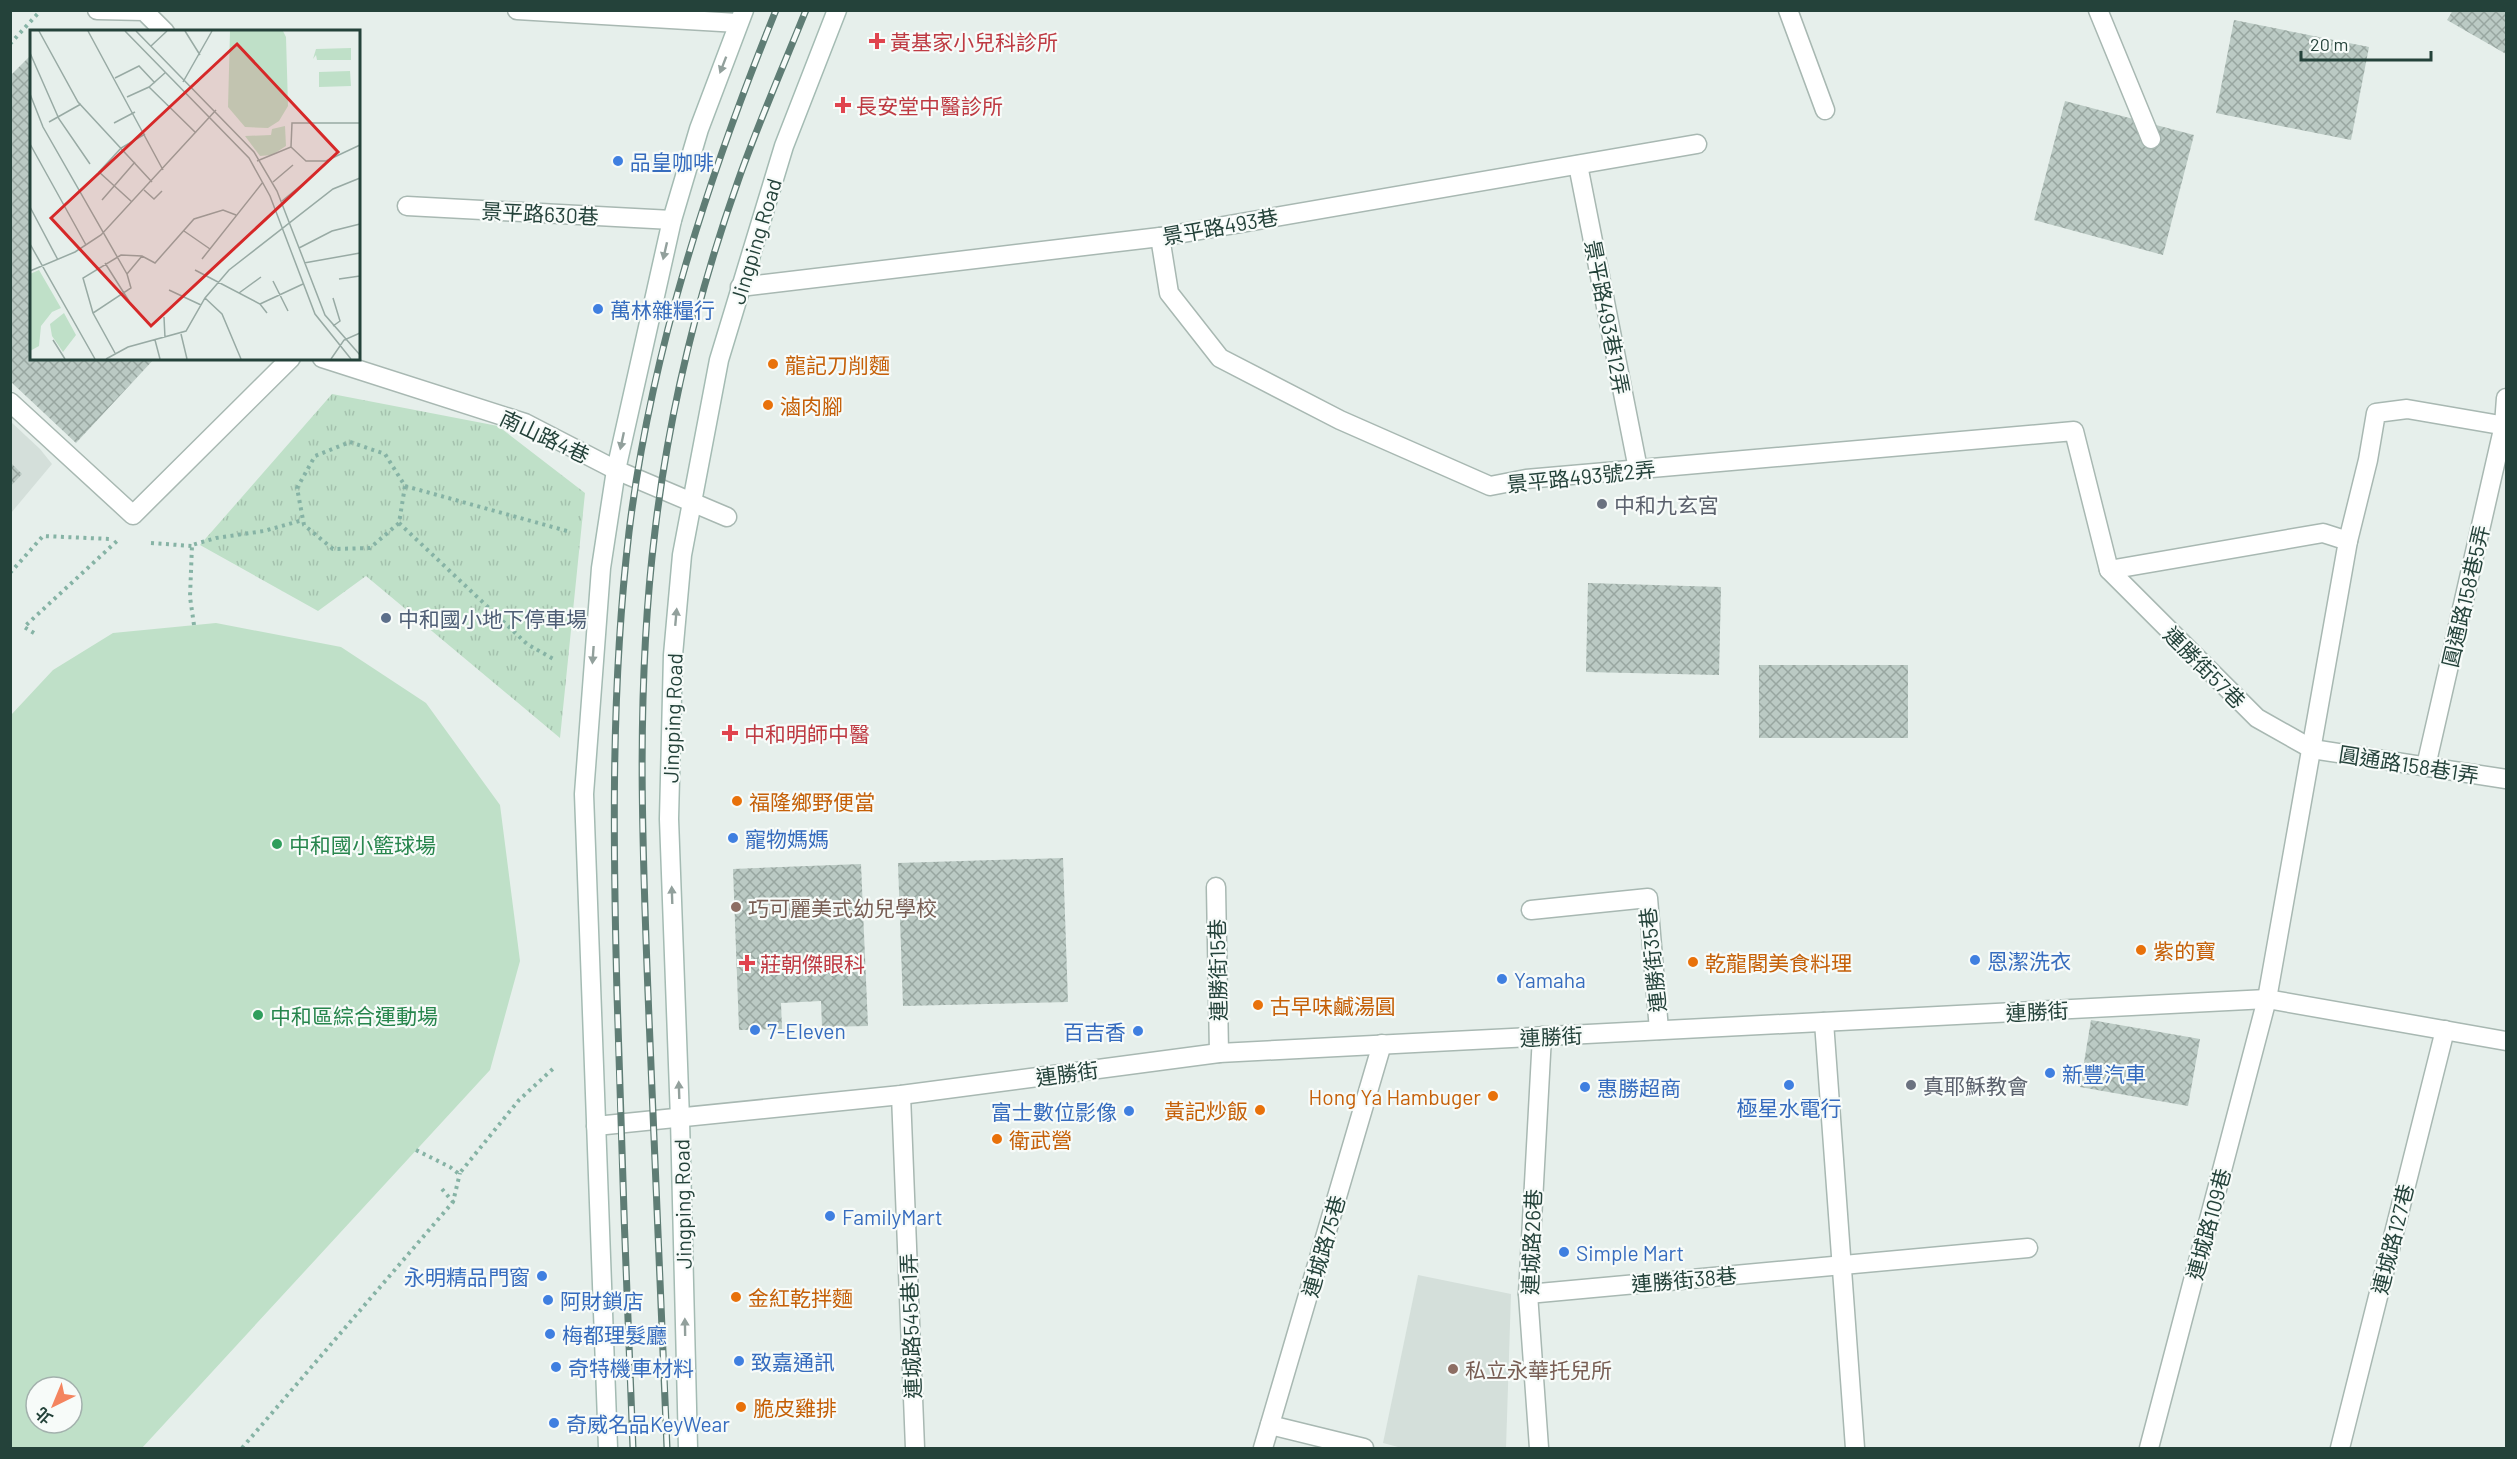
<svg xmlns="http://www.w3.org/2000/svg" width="2517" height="1459" viewBox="0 0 2517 1459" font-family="Barlow,'Noto Sans TC',sans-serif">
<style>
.built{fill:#d4dfda}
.green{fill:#bfe0c8;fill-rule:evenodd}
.park{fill:url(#park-tufts)}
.building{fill:url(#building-cross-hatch)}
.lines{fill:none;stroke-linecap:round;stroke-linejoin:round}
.service-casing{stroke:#a8b8b2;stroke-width:21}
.minor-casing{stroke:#a8b8b2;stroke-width:21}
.secondary-casing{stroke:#a4bbb3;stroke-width:21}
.path{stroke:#86b3a5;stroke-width:4;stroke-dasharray:3 4.5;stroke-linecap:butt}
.service{stroke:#fff;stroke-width:18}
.minor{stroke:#fff;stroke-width:18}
.secondary{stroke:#fff;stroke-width:18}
.rail-casing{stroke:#5f7d75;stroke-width:7}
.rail{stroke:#f7fbf9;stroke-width:4.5;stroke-dasharray:14;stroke-linecap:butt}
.oneway{fill:#92a09c}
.health-dot{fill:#e0444e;stroke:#f7fbf9;stroke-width:2}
.shop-dot{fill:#3f7fe0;stroke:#f7fbf9;stroke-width:2}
.food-dot{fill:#e8710a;stroke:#f7fbf9;stroke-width:2}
.worship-dot{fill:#6b7280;stroke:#f7fbf9;stroke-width:2}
.service-dot{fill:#5c6f8a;stroke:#f7fbf9;stroke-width:2}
.leisure-dot{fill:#2e9e5b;stroke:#f7fbf9;stroke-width:2}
.education-dot{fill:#8d6e63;stroke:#f7fbf9;stroke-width:2}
.labels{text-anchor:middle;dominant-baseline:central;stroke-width:4.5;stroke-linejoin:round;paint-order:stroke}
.health-label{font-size:21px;fill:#be3a42;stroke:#f7fbf9;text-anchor:start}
.shop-label{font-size:21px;fill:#366cbe;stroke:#f7fbf9;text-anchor:start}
.street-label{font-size:21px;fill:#24423a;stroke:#f7fbf9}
.food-label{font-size:21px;fill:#c56008;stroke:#f7fbf9;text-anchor:start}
.worship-label{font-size:21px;fill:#5b616d;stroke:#f7fbf9;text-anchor:start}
.service-label{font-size:21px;fill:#4e5e75;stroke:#f7fbf9;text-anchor:start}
.leisure-label{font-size:21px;fill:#27864d;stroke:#f7fbf9;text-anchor:start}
.education-label{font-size:21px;fill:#785e54;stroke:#f7fbf9;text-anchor:start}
.inset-road{fill:none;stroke:#98aaa4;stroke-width:1.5}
.view{fill:#d62828;fill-opacity:0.15;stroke:#d62828;stroke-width:3}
.inset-edge{fill:none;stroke:#24423a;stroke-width:3}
</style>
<defs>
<pattern id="park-tufts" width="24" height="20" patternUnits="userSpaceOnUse" patternTransform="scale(1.5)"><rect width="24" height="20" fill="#bfe0c8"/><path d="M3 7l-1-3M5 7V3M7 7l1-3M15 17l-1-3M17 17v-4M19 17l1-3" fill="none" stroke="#a4c1ad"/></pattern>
<pattern id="building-cross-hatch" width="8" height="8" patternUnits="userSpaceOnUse" patternTransform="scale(1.5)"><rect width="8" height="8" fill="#bbcac4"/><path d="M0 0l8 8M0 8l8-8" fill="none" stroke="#98a6a0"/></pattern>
</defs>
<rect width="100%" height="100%" fill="#e6efeb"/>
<!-- built -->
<g class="built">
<polygon points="11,422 40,449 52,464 11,513"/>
<polygon points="1418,1275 1511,1294 1506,1448 1402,1448 1383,1443"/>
</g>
<!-- green -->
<path class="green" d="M216,623L341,647L426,703L500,805L520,961L490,1070L142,1448H11V715L53,670L113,633ZM36,1387H72V1423H36Z"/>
<!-- park -->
<polygon class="park" points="332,394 498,426 585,493 560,738 366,576 318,611 200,545"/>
<!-- building -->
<g class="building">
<polygon points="2453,10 2506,10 2506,54 2447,20"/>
<polygon points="2234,20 2369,47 2351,140 2216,113"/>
<polygon points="32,54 32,358 155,358 76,443 10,381 10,76"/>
<polygon points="2065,101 2194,135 2163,255 2034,220"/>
<polygon points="10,462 22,474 10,487"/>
<polygon points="1588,583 1721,587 1719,675 1586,672"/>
<rect x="1759" y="665" width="149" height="73"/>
<polygon points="1063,858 1068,1002 903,1006 898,863"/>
<polygon points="861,864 868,1026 822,1027 821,1001 781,1003 782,1029 739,1030 733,869"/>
<polygon points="2091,1020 2200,1039 2188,1106 2080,1087"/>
</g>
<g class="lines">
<!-- service casing -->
<g class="service-casing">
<g id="service">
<polyline points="97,10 144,11 165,32"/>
<polyline points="517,10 738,23"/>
<polyline points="1788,10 1825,110"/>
<polyline points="1578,165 1638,469"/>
<polyline points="407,206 672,220"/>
<polyline points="1160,237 1169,293 1220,358 1340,420 1490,486 1526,479 2074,431 2109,570 2257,718 2312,749 2506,779"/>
<polyline points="2348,541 2368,460 2376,413 2407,409 2506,426"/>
<polyline points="2109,570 2323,533 2348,541 2267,999 2149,1448"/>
<polyline points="2426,766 2504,425 2506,398"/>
<polyline points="1216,887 1219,1053"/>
<polyline points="1531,910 1648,898 1659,1030"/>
<polyline points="1824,1022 1855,1448"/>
<polyline points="901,1095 915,1448"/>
<polyline points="1528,1294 2028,1248"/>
<polyline points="1270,1425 1364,1448"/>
<polyline points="1263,1448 1382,1044"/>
<polyline points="2340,1448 2445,1030"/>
</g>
</g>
<!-- minor casing -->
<g class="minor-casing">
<g id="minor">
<polyline points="2098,10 2151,139"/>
<polyline points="740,287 1160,237 1697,144"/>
<polyline points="322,358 525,423 616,470 727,517"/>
<polyline points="10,402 133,515 291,358"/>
<polyline points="596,1126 901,1095 1219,1053 2267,999 2506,1041"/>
<polyline points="1539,1448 1528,1294 1542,1036"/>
</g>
</g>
<!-- secondary casing -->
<g class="secondary-casing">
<g id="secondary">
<polyline points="608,1448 584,794 601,568 616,470 672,220 699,129 744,10"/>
<polyline points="688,1448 680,1119 669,819 673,655 682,555 719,360 784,146 837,10"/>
</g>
</g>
<!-- path -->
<g class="path">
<polyline points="10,44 41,10"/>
<polygon points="350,442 385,454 405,486 399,523 370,548 333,549 304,525 297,488 315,456"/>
<polyline points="405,486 567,531"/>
<polyline points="399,523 527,644 555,660"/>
<polyline points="151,543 192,546"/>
<polyline points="10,573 43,536 110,539"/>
<polyline points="194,625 190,597 192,545 216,538 264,531 303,520"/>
<polyline points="34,633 24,627 118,540"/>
<polyline points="416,1150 450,1167 459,1174 519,1100 556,1066"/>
<polyline points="442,1189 453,1202"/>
<polyline points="242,1448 453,1202 460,1173"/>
</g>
<!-- service -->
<use href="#service" class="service"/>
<!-- minor -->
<use href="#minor" class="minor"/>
<!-- secondary -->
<use href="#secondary" class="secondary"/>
<!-- rail casing -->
<g class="rail-casing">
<g id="rail">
<path d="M633,1448C627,1297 621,1145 617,994C613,839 611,686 629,532C651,351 708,178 776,10"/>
<path d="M667,1448C661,1297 654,1145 648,993C642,839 636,685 655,531C669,412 698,294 738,181C758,124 783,67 806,10"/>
</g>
</g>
<!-- rail -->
<use href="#rail" class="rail"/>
</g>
<!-- one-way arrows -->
<defs><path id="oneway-solid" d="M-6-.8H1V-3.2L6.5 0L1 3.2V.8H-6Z" transform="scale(1.5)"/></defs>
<g class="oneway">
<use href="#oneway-solid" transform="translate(723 65) rotate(111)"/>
<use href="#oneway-solid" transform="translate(665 251) rotate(103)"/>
<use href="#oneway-solid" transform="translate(622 441) rotate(102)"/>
<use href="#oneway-solid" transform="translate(676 617) rotate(-85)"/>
<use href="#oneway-solid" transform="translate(593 655) rotate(94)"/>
<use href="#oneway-solid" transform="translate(672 895) rotate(-92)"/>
<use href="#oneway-solid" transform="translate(679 1090) rotate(-92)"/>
<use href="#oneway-solid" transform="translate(685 1327) rotate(-91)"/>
</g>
<!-- markers -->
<g class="health-dot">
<path d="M874 32h6v6h6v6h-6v6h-6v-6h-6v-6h6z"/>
<path d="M840 96h6v6h6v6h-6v6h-6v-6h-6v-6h6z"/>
<path d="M727 724h6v6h6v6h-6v6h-6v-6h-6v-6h6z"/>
<path d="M744 954h6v6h6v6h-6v6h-6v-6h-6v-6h6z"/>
</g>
<g class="shop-dot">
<circle cx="618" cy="161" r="6"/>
<circle cx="598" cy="309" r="6"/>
<circle cx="733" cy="838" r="6"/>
<circle cx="1975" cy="960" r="6"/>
<circle cx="1502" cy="979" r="6"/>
<circle cx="755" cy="1030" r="6"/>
<circle cx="1138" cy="1031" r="6"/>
<circle cx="2050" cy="1073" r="6"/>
<circle cx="1789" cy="1085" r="6"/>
<circle cx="1585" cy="1087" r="6"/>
<circle cx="1129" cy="1111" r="6"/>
<circle cx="830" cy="1216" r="6"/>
<circle cx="1564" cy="1252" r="6"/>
<circle cx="542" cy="1276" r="6"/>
<circle cx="548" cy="1300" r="6"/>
<circle cx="550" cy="1334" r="6"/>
<circle cx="739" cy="1361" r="6"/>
<circle cx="556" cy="1367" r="6"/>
<circle cx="554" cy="1423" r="6"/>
</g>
<g class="food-dot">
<circle cx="773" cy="364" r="6"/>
<circle cx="768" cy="405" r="6"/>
<circle cx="737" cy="801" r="6"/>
<circle cx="2141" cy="950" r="6"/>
<circle cx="1693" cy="962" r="6"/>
<circle cx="1258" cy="1005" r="6"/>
<circle cx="1493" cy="1096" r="6"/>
<circle cx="1260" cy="1110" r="6"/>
<circle cx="997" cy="1139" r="6"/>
<circle cx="736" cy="1297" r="6"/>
<circle cx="741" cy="1407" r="6"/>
</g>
<g class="worship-dot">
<circle cx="1602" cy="504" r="6"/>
<circle cx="1911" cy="1085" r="6"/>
</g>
<circle class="service-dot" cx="386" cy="618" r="6"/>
<g class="leisure-dot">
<circle cx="277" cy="844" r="6"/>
<circle cx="258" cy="1015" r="6"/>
</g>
<g class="education-dot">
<circle cx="736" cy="907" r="6"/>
<circle cx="1453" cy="1369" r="6"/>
</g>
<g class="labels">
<!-- health labels -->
<g class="health-label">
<text x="890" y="41">黃基家小兒科診所</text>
<text x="856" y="105">長安堂中醫診所</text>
<text x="744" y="733">中和明師中醫</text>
<text x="760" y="963">莊朝傑眼科</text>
</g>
<!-- shop labels -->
<g class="shop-label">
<text x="630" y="161">品皇咖啡</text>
<text x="610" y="309">萬林雜糧行</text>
<text x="745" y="838">寵物媽媽</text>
<text x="1987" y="960">恩潔洗衣</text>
<text x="1514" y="979">Yamaha</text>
<text x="767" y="1030">7-Eleven</text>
<text x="1126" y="1031" text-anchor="end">百吉香</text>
<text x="2062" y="1073">新豐汽車</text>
<text x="1597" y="1087">惠勝超商</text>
<text x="1789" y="1107" text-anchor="middle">極星水電行</text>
<text x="1117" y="1111" text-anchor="end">富士數位影像</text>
<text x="842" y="1216">FamilyMart</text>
<text x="1576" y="1252">Simple Mart</text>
<text x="530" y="1276" text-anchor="end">永明精品門窗</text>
<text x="560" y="1300">阿財鎖店</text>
<text x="562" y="1334">梅都理髮廳</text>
<text x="751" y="1361">致嘉通訊</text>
<text x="568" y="1367">奇特機車材料</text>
<text x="566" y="1423">奇威名品KeyWear</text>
</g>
<!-- street labels -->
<g class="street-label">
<text transform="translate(540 213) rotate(3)">景平路630巷</text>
<text transform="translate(1220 226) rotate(-10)">景平路493巷</text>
<text transform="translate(755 241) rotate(-73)">Jingping Road</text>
<text transform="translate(1608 317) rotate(79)">景平路493巷12弄</text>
<text transform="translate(545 436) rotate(25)">南山路4巷</text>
<text transform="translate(1581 476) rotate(-6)">景平路493號2弄</text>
<text transform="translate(2465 596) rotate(-77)">圓通路158巷5弄</text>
<text transform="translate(2205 667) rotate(45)">連勝街57巷</text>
<text transform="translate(672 718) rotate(-88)">Jingping Road</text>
<text transform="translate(2409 764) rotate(9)">圓通路158巷1弄</text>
<text transform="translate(1652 960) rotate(-96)">連勝街35巷</text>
<text transform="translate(1217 970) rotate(-91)">連勝街15巷</text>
<text transform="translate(2037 1011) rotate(-3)">連勝街</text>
<text transform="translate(1551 1036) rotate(-3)">連勝街</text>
<text transform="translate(1067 1073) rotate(-8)">連勝街</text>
<text transform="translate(682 1204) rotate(-91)">Jingping Road</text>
<text transform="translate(2208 1224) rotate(-75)">連城路109巷</text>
<text transform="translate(2392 1239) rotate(-76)">連城路127巷</text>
<text transform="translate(1531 1242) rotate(-88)">連城路26巷</text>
<text transform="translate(1323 1246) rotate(-74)">連城路75巷</text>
<text transform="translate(1684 1279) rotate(-5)">連勝街38巷</text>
<text transform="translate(910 1326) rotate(-92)">連城路545巷1弄</text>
</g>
<!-- food labels -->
<g class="food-label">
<text x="785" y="364">龍記刀削麵</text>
<text x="780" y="405">滷肉腳</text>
<text x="749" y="801">福隆鄉野便當</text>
<text x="2153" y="950">紫的寶</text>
<text x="1705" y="962">乾龍閣美食料理</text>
<text x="1270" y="1005">古早味鹹湯圓</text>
<text x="1481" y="1096" text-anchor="end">Hong Ya Hambuger</text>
<text x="1248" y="1110" text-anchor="end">黃記炒飯</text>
<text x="1009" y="1139">衛武營</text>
<text x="748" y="1297">金紅乾拌麵</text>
<text x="753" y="1407">脆皮雞排</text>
</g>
<!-- worship labels -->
<g class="worship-label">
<text x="1614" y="504">中和九玄宮</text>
<text x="1923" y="1085">真耶穌教會</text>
</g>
<!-- service labels -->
<g class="service-label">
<text x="398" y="618">中和國小地下停車場</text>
</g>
<!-- leisure labels -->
<g class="leisure-label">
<text x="289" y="844">中和國小籃球場</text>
<text x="270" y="1015">中和區綜合運動場</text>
</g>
<!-- education labels -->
<g class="education-label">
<text x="748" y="907">巧可麗美式幼兒學校</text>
<text x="1465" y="1369">私立永華托兒所</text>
</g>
</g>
<!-- overview -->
<g transform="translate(30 30)">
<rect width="330" height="330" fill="#e6efeb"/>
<path d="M200,1H253L256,7L258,76L249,91L238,98L215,97L198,77ZM321,18V30H287L286,25L283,29L286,19Z" fill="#bfe0c8"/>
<path d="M320,41L321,56L289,57V42ZM255,96L256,116L242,125L230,126L215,106L241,105L242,99ZM9,240L31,278L22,282L11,296L9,316L0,321V244ZM34,283L46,305L33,322L22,306L20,294Z" fill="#bfe0c8"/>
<path class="inset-road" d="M9,1L48,72L122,152M58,1L133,140M95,1L219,128L240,166L285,284L321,329M106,1L224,122L247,161L295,285L330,325M155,1L170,25M121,16L137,1M0,23L29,89L60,134M85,48L109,36L125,53M153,52L182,1M119,57L166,103M0,64L13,97L97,244L112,226M97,67L119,57L136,42M19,92L51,74M84,93L105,82M0,114L56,215M261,117L276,131H296L330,115M227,131L261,117L262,93H330M243,152L263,135M114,160L124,169L132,161M72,170L105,132M252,171L280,148M102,172L69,142L91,118L115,104M0,177L28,230M154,201L180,219M0,214L65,329M269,218L302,201L330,194M172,229L233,152M75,233L99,271M274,233L330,223M165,240L230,274L237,283M0,241L45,222L71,205L186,80M309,249L330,246M243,251L258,281M139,260L171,275M209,263L231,247M175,268L192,284L211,329M303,268L310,291L303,296M230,274L273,254M63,283L53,248L91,225L112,226L125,233L164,189L193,180L206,185M134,287L135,308M151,304L157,329M23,310L35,329M125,310L130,329M85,323L63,283L101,258L97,244M76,329L98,317L156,301L175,268L199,240L303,159L330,148M301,329L314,310L330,303"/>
<path class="view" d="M207,14L308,122L121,296L21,188Z"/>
<rect width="330" height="330" class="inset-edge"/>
</g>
<!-- border -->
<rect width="2517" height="1459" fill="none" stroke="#24423a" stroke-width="24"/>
<!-- north arrow -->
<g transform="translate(54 1405) rotate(223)"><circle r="28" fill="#f7fbf9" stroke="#a3b1ad" stroke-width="1.5"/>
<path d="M0-4.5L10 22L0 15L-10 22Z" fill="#f4845f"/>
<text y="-9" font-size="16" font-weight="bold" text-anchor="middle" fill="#24423a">北</text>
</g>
<!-- scale -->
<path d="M2301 51v9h130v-9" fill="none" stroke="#24423a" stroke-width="3"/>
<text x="2310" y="51" font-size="18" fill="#24423a" stroke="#f7fbf9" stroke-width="4.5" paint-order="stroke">20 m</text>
</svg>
